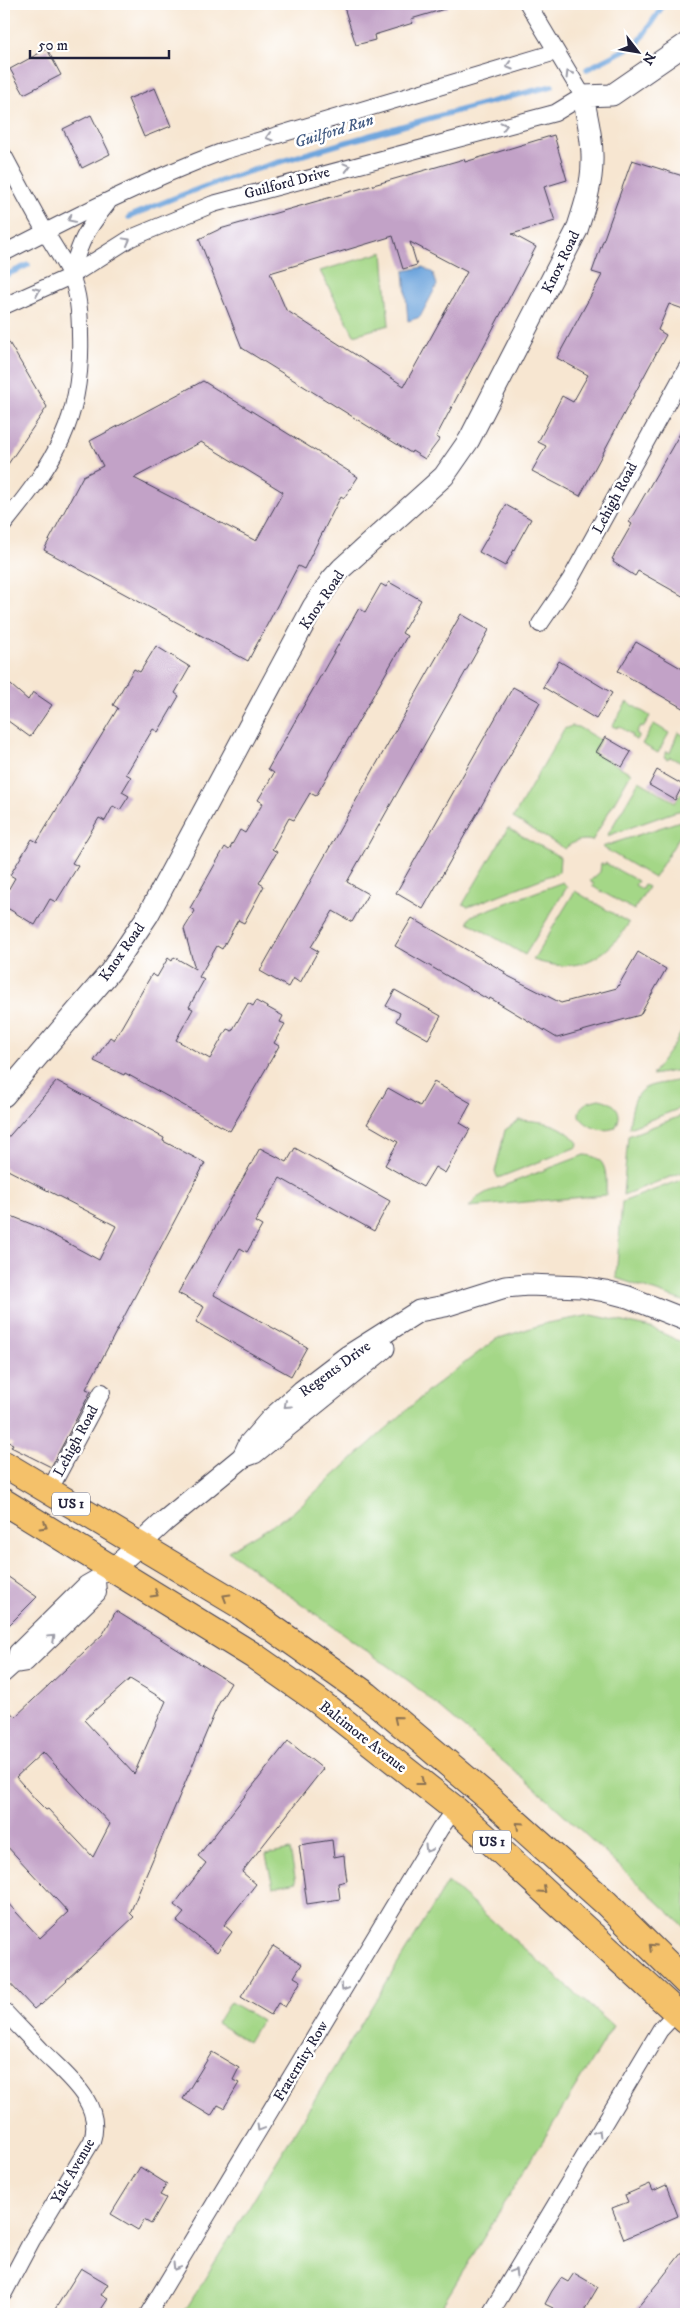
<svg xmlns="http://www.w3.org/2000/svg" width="690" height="2318" viewBox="0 0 690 2318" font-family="'IM FELL DW Pica',serif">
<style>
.green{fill:#a4d787;stroke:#637c61}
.water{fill:#6fa6dd;stroke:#48648c}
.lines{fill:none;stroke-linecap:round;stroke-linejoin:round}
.stream{stroke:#6fa6dd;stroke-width:5.5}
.building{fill:#c2a2c7;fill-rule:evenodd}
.minor-casing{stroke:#423f52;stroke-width:18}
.tertiary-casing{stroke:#423f52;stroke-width:23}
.primary-casing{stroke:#423f52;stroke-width:28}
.minor{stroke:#fff;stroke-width:16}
.tertiary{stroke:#fff;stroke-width:21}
.primary{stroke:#f4c16a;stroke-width:26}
.oneway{stroke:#9c9ca7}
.oneway2{stroke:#8b7252}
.labels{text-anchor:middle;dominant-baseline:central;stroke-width:5;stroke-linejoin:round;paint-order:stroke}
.shield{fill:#fff;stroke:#646476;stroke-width:1}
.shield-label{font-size:14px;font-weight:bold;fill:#22223b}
.street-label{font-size:15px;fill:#22223b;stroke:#fff}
.water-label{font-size:16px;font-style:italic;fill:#455d84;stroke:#fff}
</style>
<rect width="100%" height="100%" fill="#fff"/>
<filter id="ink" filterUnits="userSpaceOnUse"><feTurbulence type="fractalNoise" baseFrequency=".02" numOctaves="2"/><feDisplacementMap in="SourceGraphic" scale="10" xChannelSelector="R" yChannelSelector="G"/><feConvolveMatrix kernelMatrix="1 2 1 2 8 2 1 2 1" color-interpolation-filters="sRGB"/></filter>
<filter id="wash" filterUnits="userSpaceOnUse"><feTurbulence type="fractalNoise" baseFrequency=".0096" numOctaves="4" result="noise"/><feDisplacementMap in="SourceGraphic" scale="20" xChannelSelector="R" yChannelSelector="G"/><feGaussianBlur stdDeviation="1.12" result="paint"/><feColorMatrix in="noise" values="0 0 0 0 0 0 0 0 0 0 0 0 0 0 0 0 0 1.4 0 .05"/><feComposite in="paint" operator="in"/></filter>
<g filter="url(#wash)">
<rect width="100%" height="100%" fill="#f7e6d1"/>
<!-- green -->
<g class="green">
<polygon points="383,252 389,325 354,335 320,271"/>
<polygon points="627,702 650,716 644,727 640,726 636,733 639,735 636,740 631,737 632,735 619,726 617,728 612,726"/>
<polygon points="654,724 669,733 658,753 642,744"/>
<path d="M572,726L578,727L600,740L594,753L631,773L592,841C582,838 571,842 565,849L513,818L564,729Z"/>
<polygon points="678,732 686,737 686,769 683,767 684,764 670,757 668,759 664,757 667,751 670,753"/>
<polygon points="639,781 675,802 686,787 686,811 683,810 674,812 607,836"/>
<polygon points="686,819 686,826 654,878 602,847"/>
<polygon points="508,828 560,857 559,872 468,907 463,904"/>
<polygon points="601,863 604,865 605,863 638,881 635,885 642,889 644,885 648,887 634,910 592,886 594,884 590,881 600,872"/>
<polygon points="563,882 567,887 525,955 468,922 471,916"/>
<path d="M575,891L629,923C606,959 577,975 533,960Z"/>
<polygon points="686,1028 686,1069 652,1075 674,1045 683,1029"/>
<path d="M686,1079V1106L629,1128C635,1080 643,1088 686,1079Z"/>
<path d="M599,1099C615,1102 625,1112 615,1128C601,1133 587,1127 579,1116C578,1104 590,1101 599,1099Z"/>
<polygon points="686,1114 686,1171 623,1195 628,1136"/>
<path d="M519,1120C543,1121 562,1123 578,1143L577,1147L498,1178L495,1172L505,1130Z"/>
<path d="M584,1155C609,1156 606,1176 606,1195L469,1207L477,1198L487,1192Z"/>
<polygon points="686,1178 686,1302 616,1278 622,1202"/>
<polygon points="592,1315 651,1328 686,1344 686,1928 546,1798 410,1682 228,1551 292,1513 427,1392 496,1339 547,1323"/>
<polygon points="290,1850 296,1882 273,1887 266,1855"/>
<polygon points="448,1882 613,2026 437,2314 183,2314"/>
<polygon points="230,2002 261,2020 248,2042 217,2023"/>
</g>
<!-- water -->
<polygon class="water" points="423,267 433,273 437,285 420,317 408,321 404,271"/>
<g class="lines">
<!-- stream -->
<g class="stream">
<polyline points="587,69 638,43 664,4"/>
<path d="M129,217C197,186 268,165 340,144C411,123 481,104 552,86"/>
<polyline points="4,276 28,265"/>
</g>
</g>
<g id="blocks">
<!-- building -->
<g class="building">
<polygon points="343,4 448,4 448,8 411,19 413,23 374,35 375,40 356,45"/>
<polygon points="47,49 61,75 24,94 10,69"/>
<polygon points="155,88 171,126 144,137 128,99"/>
<polygon points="91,115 110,154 82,168 63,129"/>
<path d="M554,135L567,180L544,187L555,221L512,234L536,247L436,437L440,439L425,459L412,451L411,453L242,348L199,239L220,229L464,159L465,162ZM393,236L403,269L417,265L410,242L467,272L404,386L286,310L270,273Z"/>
<polygon points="632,160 686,177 686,310 669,304 658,330 666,335 580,496 532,471 546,446 538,442 562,396 573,402 588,375 557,358 602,275 592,272"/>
<polygon points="4,334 47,407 4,470"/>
<path d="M203,381L358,477L344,498L341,496L304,569L298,566L248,661L44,550L83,476L103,466L90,441ZM201,442L283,492L256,541L134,478Z"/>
<polygon points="686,423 686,598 638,571 635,576 613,562 614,560 612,559 632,524 629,522"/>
<polygon points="506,505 531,519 505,566 479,552"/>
<polygon points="389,582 421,600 402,633 407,636 316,796 310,793 294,820 289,818 272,849 277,852 259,883 264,886 244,923 238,920 222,949 217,946 199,977 204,980 189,1007 193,1009 176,1040 210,1059 227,1029 232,1031 248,1003 253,1006 256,1001 283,1016 280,1022 285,1024 274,1043 279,1046 230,1131 125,1073 124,1075 94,1061 110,1037 114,1040 152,974 157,977 168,958 172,961 174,957 195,969 184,929 195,911 190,908 225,847 229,850 240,830 245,833 263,803 258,800 274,773 268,769 359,608 365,612 381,584 386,587"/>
<polygon points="461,614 489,630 347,882 368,894 352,922 333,911 311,947 318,951 300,983 293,978 288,987 260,971"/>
<polygon points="636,642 686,671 686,710 618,671"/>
<polygon points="156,646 190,667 175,693 179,696 158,732 153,729 126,774 131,777 122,792 129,796 120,810 113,806 105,821 99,818 72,863 78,866 56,902 50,899 35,925 4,906 4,897 15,878 10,875 32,839 37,842 118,708 113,705 134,669 140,672"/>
<polygon points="559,661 612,693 596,719 543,687"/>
<polygon points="4,679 28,700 33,692 52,705 30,737 4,718"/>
<polygon points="513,687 540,702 423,909 396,893"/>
<polygon points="605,737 631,752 622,767 596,752"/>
<polygon points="657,770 683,785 675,800 649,785"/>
<polygon points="412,918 505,972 504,974 561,1003 617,988 638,952 666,969 640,1015 557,1038 490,998 489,1000 395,946"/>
<polygon points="395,990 441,1016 428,1039 396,1021 400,1013 386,1006"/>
<polygon points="57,1081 164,1138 163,1141 205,1163 86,1389 91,1391 51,1467 11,1447 13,1444 4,1440 4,1213 36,1226 99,1260 116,1226 4,1168 4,1142"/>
<polygon points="434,1082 471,1103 460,1123 470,1129 445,1173 435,1167 423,1187 385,1165 398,1142 367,1124 388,1088 420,1106"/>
<polygon points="260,1148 287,1162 295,1148 390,1201 374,1231 280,1178 255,1222 262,1226 247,1252 240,1248 214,1295 307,1347 291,1376 196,1322 204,1307 178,1293"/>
<polygon points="4,1574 37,1597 4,1630"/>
<path d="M116,1611L231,1683L218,1705L130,1913L134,1917L66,1980L67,1981L41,2005L40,2004L34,2009L4,1977V1899L40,1938L68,1912L4,1843V1705L15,1717L103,1634ZM130,1679L166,1701L134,1774L84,1720ZM43,1752L110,1824L93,1857L48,1809L46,1810L36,1800L16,1777Z"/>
<polygon points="288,1741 323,1769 242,1872 256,1884 224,1925 232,1932 217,1952 177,1921 184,1913 174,1905 206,1863 198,1856"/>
<polygon points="332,1840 334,1857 344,1855 345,1867 347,1881 338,1883 340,1899 307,1904 299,1845"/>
<polygon points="273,1946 302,1964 294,1977 301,1981 285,2007 278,2003 271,2015 241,1997"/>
<polygon points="212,2052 239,2068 233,2080 239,2083 224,2108 218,2105 211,2116 183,2099"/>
<polygon points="140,2167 167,2184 160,2195 166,2198 151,2224 144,2220 138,2230 111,2214"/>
<polygon points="650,2184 653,2191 666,2185 678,2216 624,2239 612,2208 628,2202 625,2195"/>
<polygon points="686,2247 686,2314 632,2314 661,2279"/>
<polygon points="81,2268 108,2284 101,2295 108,2299 98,2314 52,2314"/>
<polygon points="574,2273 598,2287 582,2314 549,2314 553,2308 545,2304 552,2291 561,2278 568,2282"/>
</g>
</g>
</g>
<g filter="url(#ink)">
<use href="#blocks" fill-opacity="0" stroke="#423f52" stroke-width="1"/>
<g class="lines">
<!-- minor casing -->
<g class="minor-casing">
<g id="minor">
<path d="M4,156C18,182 31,207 46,233C54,247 64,261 71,276C79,294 80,315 80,335C83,420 55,461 4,524"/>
<path d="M4,253C76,216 148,179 224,151L556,52"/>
<path d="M71,276C79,243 86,230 107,204"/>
<polyline points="4,306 71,276 131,238 213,204 555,113 583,96 528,4"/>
<polyline points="540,624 570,580 686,369"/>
<polyline points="49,1491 102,1392"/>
<polyline points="14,1665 17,1652 86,1584 114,1568"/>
<polyline points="4,1674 14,1665 26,1663 98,1593 97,1580"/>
<path d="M4,2011C17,2025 31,2039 44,2053C67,2076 104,2104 92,2141L32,2240L4,2293"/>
<polyline points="148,2314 440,1829 455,1809"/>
<polyline points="490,2314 660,2030 677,2012"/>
</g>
</g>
<!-- tertiary casing -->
<g class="tertiary-casing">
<g id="tertiary">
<path d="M4,1096L110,972L148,915L313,607L332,579L342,568L444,476L469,440L577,230C584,208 592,185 592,162C593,140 587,118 583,96L612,95L686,44"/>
<polyline points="243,1457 249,1444 270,1420 302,1391 348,1356 419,1311 445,1306 505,1287 528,1285 581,1287 605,1291 628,1297 686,1320"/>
<polyline points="114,1568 165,1521 243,1457 254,1453 384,1348"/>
</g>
</g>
<!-- primary casing -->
<g class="primary-casing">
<g id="primary">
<polyline points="4,1464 243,1607 367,1695 489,1798 606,1903 686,1982"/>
<polyline points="4,1502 254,1656 317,1700 455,1809 686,2021"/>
</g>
</g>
<!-- minor -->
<use href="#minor" class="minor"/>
<!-- tertiary -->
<use href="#tertiary" class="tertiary"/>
<!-- primary -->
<use href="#primary" class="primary"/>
</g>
<!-- one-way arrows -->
<defs><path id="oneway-chevron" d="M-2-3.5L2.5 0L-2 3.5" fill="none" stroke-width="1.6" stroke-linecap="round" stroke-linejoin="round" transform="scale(1.25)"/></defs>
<g class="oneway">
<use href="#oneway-chevron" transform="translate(509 66) rotate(163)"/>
<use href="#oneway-chevron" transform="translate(569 74) rotate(-122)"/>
<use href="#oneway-chevron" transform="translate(504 126) rotate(-14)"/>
<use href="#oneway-chevron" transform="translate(269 137) rotate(163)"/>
<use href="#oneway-chevron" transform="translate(347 167) rotate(-15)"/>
<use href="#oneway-chevron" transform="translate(71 219) rotate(154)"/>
<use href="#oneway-chevron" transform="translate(127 241) rotate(-29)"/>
<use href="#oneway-chevron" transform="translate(37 291) rotate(-24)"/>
<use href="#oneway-chevron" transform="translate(287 1405) rotate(138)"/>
<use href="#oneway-chevron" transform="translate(52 1638) rotate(-43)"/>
<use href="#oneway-chevron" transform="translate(428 1849) rotate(121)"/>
<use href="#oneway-chevron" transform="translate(344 1988) rotate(121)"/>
<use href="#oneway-chevron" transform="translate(260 2128) rotate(121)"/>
<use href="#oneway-chevron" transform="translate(598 2133) rotate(-59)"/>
<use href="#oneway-chevron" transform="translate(176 2267) rotate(121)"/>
<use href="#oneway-chevron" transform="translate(514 2272) rotate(-59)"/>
</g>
<g class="oneway2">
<use href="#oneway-chevron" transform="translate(44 1526) rotate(31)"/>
<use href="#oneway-chevron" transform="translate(155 1594) rotate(31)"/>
<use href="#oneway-chevron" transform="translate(226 1597) rotate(-149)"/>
<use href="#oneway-chevron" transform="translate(397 1719) rotate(-141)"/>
<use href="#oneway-chevron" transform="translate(421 1782) rotate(38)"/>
<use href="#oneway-chevron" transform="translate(519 1825) rotate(-138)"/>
<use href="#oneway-chevron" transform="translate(543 1890) rotate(42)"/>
<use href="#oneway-chevron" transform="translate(652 1947) rotate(-136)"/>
</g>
</g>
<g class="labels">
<!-- shield labels -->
<g class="shield">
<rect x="52" y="1492.5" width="38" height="23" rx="4"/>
<rect x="473" y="1830.5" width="38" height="23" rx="4"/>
</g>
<g class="shield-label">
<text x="71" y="1504">US 1</text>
<text x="492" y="1842">US 1</text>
</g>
<!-- street labels -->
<g class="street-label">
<text transform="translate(287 183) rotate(-15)">Guilford Drive</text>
<text transform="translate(561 262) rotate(-64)">Knox Road</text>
<text transform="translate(615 498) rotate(-62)">Lehigh Road</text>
<text transform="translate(322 600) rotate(-56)">Knox Road</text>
<text transform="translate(122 952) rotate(-55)">Knox Road</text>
<text transform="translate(335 1369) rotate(-36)">Regents Drive</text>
<text transform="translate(76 1441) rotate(-62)">Lehigh Road</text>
<text transform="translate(363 1737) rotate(38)">Baltimore Avenue</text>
<text transform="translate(301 2061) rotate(-59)">Fraternity Row</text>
<text transform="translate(73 2171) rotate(-60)">Yale Avenue</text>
</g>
<!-- water labels -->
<g class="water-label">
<text transform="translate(334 131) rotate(-17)">Guilford Run</text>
</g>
</g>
<!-- margin -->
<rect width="690" height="2318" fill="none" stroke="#fff" stroke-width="20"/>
<!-- north arrow -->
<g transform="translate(638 52) rotate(121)" stroke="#ffffff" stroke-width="4" paint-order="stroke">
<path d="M0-4L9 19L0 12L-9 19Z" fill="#22223b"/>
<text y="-8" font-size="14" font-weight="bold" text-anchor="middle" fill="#22223b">N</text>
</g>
<!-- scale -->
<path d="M30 50v8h139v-8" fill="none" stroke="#22223b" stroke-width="2.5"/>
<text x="38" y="50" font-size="15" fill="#22223b" stroke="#ffffff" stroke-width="4" paint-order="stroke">50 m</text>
</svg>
